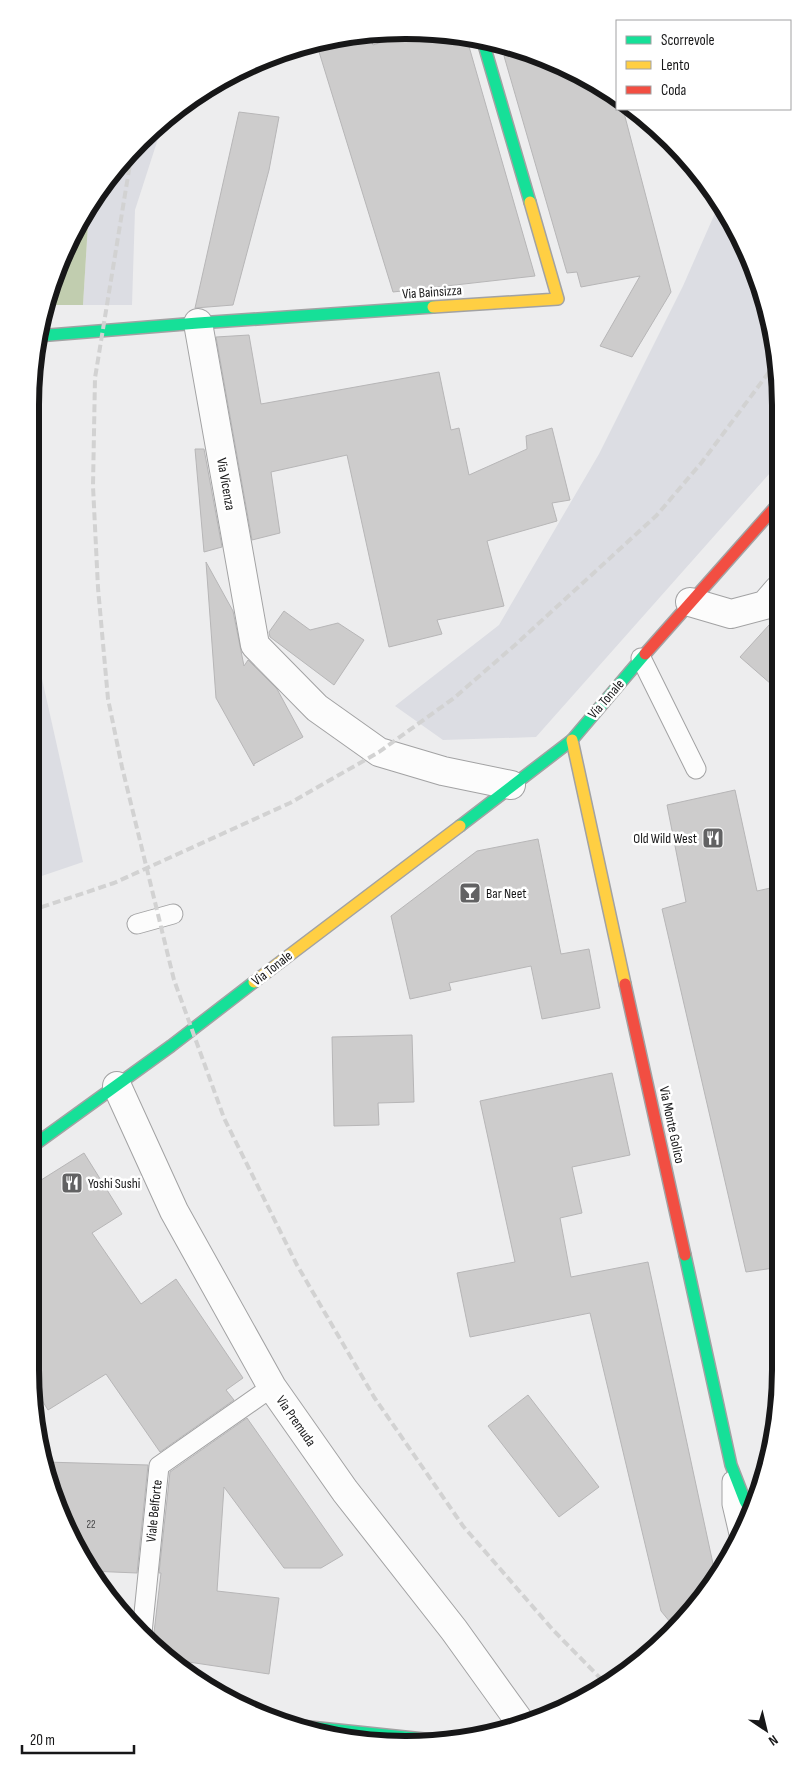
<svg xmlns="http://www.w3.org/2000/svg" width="811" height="1775" viewBox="0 0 811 1775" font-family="'Sofia Sans Condensed',sans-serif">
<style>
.built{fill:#dcdde3}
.forest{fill:#c1cdaf}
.building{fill:#cdcccc;stroke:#b7b6b7}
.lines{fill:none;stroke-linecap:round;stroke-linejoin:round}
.lane-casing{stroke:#a2a2a3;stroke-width:21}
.street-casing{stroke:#a2a2a3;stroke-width:30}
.fast-casing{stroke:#a2a2a3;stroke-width:14}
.slow-casing{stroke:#a2a2a3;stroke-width:14}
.jam-casing{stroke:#a2a2a3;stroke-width:14}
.lane{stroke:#fcfcfc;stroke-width:19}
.street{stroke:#fcfcfc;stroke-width:28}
.fast{stroke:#16e098;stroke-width:11}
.slow{stroke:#ffcf43;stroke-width:11}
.jam{stroke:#f24e42;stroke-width:11}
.rail{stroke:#d2d2d2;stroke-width:4;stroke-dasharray:8 4;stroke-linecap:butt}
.labels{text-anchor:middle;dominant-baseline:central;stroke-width:5;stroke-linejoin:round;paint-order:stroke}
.number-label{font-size:11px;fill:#444445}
.street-label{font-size:14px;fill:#171718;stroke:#fff}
.poi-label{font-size:14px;fill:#171718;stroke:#fff;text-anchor:start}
.rim{fill:none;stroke:#171718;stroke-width:6}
</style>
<rect width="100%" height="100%" fill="#ededee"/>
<!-- built -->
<g class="built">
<polygon points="164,120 135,210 132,305 83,305 89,207 92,200 140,140"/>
<polygon points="719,204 752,262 778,356 778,464 536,737 443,740 395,706 499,625 599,454 683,286"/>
<polygon points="30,534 38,661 83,862 30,880"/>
</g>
<!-- forest -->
<polygon class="forest" points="92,200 89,208 83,305 45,305 58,262"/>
<!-- building -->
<g class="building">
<polygon points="417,31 466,36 535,276 393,292 316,42 332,37 369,34 373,45"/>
<polygon points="520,50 549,58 617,98 617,109 623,109 671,292 632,357 600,346 640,276 581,287 577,272 567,273 504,56"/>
<polygon points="239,112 279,117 269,170 233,305 195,308"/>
<polygon points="249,335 261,404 439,372 451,430 459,428 469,475 527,449 526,436 552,428 570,500 552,503 557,521 487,541 504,606 437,620 442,634 389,647 347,455 271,472 280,533 252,540 216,337"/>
<polygon points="195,449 204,449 222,547 204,552"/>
<polygon points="206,562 233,611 244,666 248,660 277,689 303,737 254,764 254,766 216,698"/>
<polygon points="284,611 310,630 338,623 364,640 334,685 270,637 269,632"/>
<polygon points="779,614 779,691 740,657"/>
<polygon points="735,790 757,891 775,887 780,904 781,1267 746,1272 662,909 686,902 667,805"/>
<polygon points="538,839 561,954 589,949 600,1008 542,1019 531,966 449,983 451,990 410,999 391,916 477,851"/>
<polygon points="412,1035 414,1102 378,1103 379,1125 334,1126 332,1037"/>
<polygon points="612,1073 630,1155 572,1167 582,1213 560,1218 571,1277 648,1262 715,1573 688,1617 675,1628 661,1611 590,1313 470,1337 457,1273 515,1262 480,1101"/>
<polygon points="84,1153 122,1214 92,1233 141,1304 176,1279 243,1378 226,1390 234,1400 160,1452 106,1374 48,1410 33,1386 30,1370 30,1187"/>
<polygon points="528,1395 599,1487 559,1517 488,1426"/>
<polygon points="247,1418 343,1555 321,1568 284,1568 224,1487 217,1591 279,1598 269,1674 175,1660 153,1641 161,1573 159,1573 170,1472"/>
<polygon points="45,1462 148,1465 137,1573 90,1571 80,1557 50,1490"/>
</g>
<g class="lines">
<!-- lane casing -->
<g class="lane-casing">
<g id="lane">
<polyline points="641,658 696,769"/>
<polyline points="137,924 173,914"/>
<polyline points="732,1481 732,1504 739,1534"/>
<polyline points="142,1633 159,1466 272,1387"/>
</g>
</g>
<!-- street casing -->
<g class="street-casing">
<g id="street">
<polyline points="198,323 255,645 317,708 379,752 443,771 511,785"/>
<polyline points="690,602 731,614 765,605 778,590"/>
<polyline points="117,1086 174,1211 272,1387 345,1491 454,1630 523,1726"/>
</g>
</g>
<!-- fast casing -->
<g class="fast-casing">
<g id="fast">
<polyline points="482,38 530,202"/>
<polyline points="37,336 198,323 433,307"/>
<polyline points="460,826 572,740 645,654"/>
<polyline points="30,1148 171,1046 254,982"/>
<polyline points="685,1255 731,1465 745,1501 752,1513"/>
<polyline points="300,1726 443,1741"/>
</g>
</g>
<!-- slow casing -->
<g class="slow-casing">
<g id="slow">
<polyline points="433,307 558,299 530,202"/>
<polyline points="572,740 625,984"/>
<polyline points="254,982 460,826"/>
</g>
</g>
<!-- jam casing -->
<g class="jam-casing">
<g id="jam">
<polyline points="645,654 778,504"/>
<polyline points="625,984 685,1255"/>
</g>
</g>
<!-- lane -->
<use href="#lane" class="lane"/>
<!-- street -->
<use href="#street" class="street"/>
<!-- fast -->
<use href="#fast" class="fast"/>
<!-- slow -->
<use href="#slow" class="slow"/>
<!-- jam -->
<use href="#jam" class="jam"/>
<!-- rail -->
<g class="rail">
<polyline points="136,144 129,170 95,378 93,486 98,588 108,699 122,767 174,980 224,1118 297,1265 374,1397 463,1526 553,1630 606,1684"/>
<polyline points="30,911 114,883 290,803 379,752 454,698 515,645 657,515 702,462 778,360"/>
</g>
</g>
<!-- icons -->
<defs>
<g id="restaurant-square" transform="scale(1.125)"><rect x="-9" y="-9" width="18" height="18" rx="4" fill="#626263" stroke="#fff"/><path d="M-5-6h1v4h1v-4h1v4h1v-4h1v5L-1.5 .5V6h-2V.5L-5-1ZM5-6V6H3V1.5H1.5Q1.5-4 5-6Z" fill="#fff"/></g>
<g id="bar-square" transform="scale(1.125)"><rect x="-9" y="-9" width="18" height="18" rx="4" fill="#626263" stroke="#fff"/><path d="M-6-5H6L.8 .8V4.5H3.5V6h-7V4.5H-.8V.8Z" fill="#fff"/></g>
</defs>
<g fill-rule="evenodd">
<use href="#restaurant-square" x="713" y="838"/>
<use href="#bar-square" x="470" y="893"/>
<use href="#restaurant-square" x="72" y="1183"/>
</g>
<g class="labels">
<!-- number labels -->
<g class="number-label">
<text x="91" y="1524">22</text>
</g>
<!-- street labels -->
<g class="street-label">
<text transform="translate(432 292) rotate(-4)">Via Bainsizza</text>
<text transform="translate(226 484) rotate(80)">Via Vicenza</text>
<text transform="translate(606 699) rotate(-49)">Via Tonale</text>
<text transform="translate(272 968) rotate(-38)">Via Tonale</text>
<text transform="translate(672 1125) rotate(78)">Via Monte Golico</text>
<text transform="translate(296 1421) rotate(55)">Via Premuda</text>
<text transform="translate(154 1511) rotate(-84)">Viale Belforte</text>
</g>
<!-- poi labels -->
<g class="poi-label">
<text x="697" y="838" text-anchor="end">Old Wild West</text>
<text x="486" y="893">Bar Neet</text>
<text x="88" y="1183">Yoshi Sushi</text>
</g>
</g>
<!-- crop -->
<path d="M0 0H811V1775H0ZM405 39H406A366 366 0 0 1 772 405V1370A366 366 0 0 1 406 1736H405A366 366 0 0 1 39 1370V405A366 366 0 0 1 405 39Z" fill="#fff" fill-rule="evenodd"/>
<path class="rim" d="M405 39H406A366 366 0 0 1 772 405V1370A366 366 0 0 1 406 1736H405A366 366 0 0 1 39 1370V405A366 366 0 0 1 405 39Z"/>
<!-- legend -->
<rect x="616" y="20" width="175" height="90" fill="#ffffff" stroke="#a2a2a3"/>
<rect x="626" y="36" width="25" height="8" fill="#16e098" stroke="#a2a2a3"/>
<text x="661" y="45" font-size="15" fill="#171718">Scorrevole</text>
<rect x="626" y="61" width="25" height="8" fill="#ffcf43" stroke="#a2a2a3"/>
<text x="661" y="70" font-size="15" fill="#171718">Lento</text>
<rect x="626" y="86" width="25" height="8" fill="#f24e42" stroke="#a2a2a3"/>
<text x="661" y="95" font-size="15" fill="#171718">Coda</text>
<!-- north arrow -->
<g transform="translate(766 1730) rotate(145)" stroke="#ffffff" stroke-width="4" paint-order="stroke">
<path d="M0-4L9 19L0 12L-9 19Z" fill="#171718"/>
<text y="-8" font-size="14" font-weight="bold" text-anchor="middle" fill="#171718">N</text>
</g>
<!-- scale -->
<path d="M22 1745v8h112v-8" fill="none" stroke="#171718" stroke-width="2.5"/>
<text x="30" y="1745" font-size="15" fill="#171718" stroke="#ffffff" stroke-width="4" paint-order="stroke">20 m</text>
</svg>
